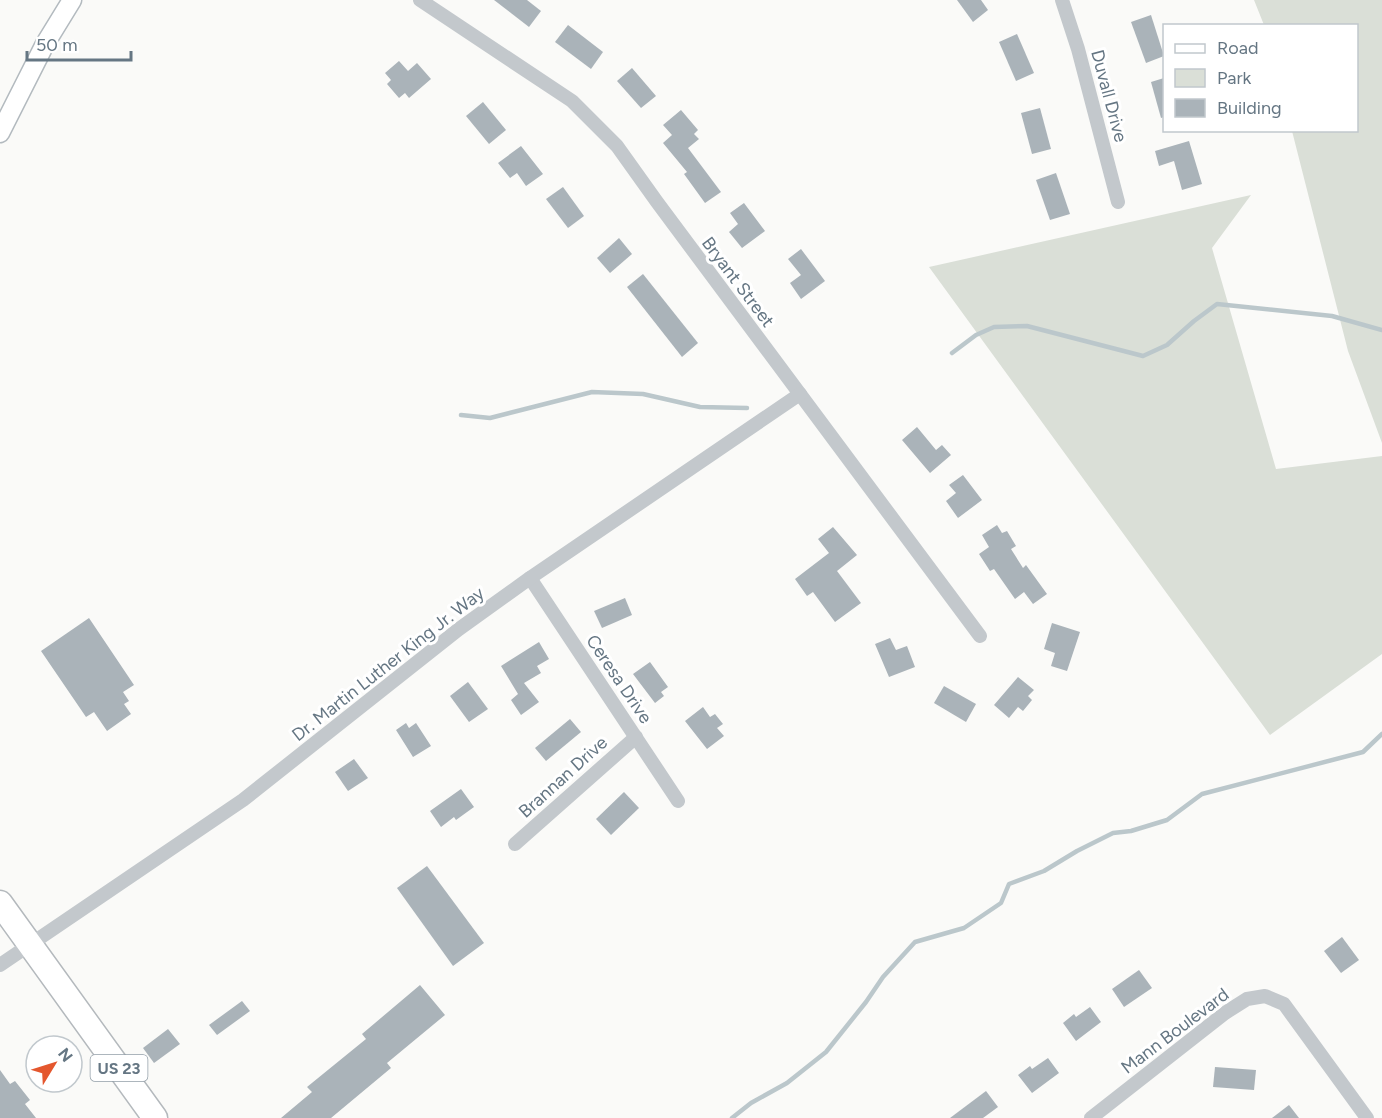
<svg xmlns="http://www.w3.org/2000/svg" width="1382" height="1118" viewBox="0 0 1382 1118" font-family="Figtree,sans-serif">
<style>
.green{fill:#dadfd7}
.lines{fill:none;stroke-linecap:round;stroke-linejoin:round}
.stream{stroke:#bbc7cb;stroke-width:4.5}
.building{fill:#aab3b9}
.secondary-casing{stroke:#b3babf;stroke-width:21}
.highway-casing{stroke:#b4b9bd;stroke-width:27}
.street{stroke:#c3c8cc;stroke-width:14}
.secondary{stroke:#fff;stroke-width:18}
.highway{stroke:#fff;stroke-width:24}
.labels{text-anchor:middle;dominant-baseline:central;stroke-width:6;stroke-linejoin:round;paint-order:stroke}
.shield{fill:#fff;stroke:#939fa8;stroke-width:1.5}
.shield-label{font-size:16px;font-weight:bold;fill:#657683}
.street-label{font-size:18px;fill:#657683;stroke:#fff}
</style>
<rect width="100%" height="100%" fill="#fafaf8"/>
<!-- green -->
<g class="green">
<polygon points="1254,0 1382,0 1382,443 1348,351 1292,131 1356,130 1356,26 1264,25"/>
<polygon points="1251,195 1212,248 1276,469 1382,456 1382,654 1270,735 929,267"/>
</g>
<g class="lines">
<!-- stream -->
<g class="stream">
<polyline points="952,353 976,335 994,327 1027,326 1143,356 1167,345 1194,321 1217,304 1332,316 1382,330"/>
<polyline points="461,415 490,418 592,392 643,394 700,407 747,408"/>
<polyline points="732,1118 751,1103 787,1083 826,1052 866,1002 883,977 915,942 964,928 1001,903 1009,884 1044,871 1077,851 1113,833 1131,831 1167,820 1202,794 1363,752 1382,734"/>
</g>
</g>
<!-- building -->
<g class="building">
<polygon points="494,0 527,0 541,11 529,27"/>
<polygon points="957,0 981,0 988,10 973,22"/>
<polygon points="1151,15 1164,56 1146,63 1131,22"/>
<polygon points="568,25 603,52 591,69 555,42"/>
<polygon points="1017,34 1034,73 1016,81 999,42"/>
<polygon points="399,61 408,71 417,63 431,79 409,98 405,93 399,98 387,84 391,80 385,73"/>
<polygon points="632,68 656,96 641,108 617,81"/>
<polygon points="1164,78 1164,117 1161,118 1151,82"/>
<polygon points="483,102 506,130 489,144 466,116"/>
<polygon points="1040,108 1051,149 1032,154 1021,113"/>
<polygon points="681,110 698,130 694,134 699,139 688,148 721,192 705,203 684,174 687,172 663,143 672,135 663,125"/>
<polygon points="1189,141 1202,184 1182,190 1174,161 1159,166 1155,151"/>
<polygon points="521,146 543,174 526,186 517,173 510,178 498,163"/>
<polygon points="1056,173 1070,214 1050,220 1036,180"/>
<polygon points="563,187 584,216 568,228 546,199"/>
<polygon points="744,203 765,231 742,248 729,232 738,224 730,213"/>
<polygon points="619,238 632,254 610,273 597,258"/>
<polygon points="801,249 825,281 801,299 790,283 801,275 788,259"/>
<polygon points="643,274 698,343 682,357 627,287"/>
<polygon points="917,427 936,450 942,445 951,455 930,473 902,440"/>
<polygon points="963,475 982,500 958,518 946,501 956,493 949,485"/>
<polygon points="997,525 1002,533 1007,531 1016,546 1011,549 1023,568 1026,565 1047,594 1033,604 1024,592 1015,599 994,569 990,571 979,554 989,547 982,535"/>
<polygon points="833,527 857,555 837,571 861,603 835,622 813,592 807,596 795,579 829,553 818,539"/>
<polygon points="625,598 632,615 602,628 594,611"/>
<polygon points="89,618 134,685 123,692 129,701 124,704 131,714 107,731 94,712 86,717 41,651"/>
<polygon points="1052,623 1080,632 1067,671 1051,666 1055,653 1044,649"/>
<polygon points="890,638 896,650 907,646 915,667 889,677 875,644"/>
<polygon points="539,642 549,659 537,666 541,673 524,683 539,702 521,715 511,700 518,694 501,666"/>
<polygon points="650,662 668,687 661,692 664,696 655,703 633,674"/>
<polygon points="1018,677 1034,690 1028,696 1032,700 1023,711 1018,707 1009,718 994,705"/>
<polygon points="468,682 488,709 469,722 450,696"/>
<polygon points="944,686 976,704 966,722 934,703"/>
<polygon points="703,707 710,717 715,714 723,724 717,728 724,736 707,749 685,721"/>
<polygon points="570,719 581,732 546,761 535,748"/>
<polygon points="406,723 409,728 416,723 431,746 413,757 396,730"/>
<polygon points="354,759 368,778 348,791 335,772"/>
<polygon points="461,789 474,807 456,820 454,817 441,827 430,811"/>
<polygon points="624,792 639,808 611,835 596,819"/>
<polygon points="427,866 484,943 453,966 397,888"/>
<polygon points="1342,937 1359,960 1341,973 1324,951"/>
<polygon points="1139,970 1152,988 1124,1007 1112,989"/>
<polygon points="420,985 445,1015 387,1063 391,1068 331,1118 281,1118 312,1092 307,1087 366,1039 362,1034"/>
<polygon points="242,1001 250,1011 217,1035 209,1025"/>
<polygon points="1090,1007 1101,1022 1076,1041 1063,1023 1074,1014 1076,1017"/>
<polygon points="168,1029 180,1044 154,1063 143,1048"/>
<polygon points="1048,1058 1059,1073 1032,1093 1018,1075 1030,1066 1032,1069"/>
<polygon points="1215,1067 1256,1070 1254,1090 1213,1087"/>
<polygon points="0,1070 10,1084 15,1081 30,1100 25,1104 36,1118 0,1118"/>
<polygon points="986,1091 998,1107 983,1118 950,1118"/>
<polygon points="1289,1105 1299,1118 1272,1118"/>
</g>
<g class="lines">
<!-- secondary casing -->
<g class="secondary-casing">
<polyline id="secondary" points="0,133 45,44 72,0"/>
</g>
<!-- highway casing -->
<g class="highway-casing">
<polyline id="highway" points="0,903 155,1118"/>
</g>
<!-- street -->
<g class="street">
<polyline points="420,0 572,101 617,146 657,202 980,636"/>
<polyline points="1062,0 1078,49 1118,202"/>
<polyline points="530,578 678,801"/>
<polyline points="515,844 636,737"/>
<polyline points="0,965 243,800 459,629 530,578 800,394"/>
<polyline points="1091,1118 1225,1013 1247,999 1265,996 1284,1004 1367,1118"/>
</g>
<!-- secondary -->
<use href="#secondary" class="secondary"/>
<!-- highway -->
<use href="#highway" class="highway"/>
</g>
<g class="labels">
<!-- shield labels -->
<rect class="shield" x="90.5" y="1055" width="57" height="26" rx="4.5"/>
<g class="shield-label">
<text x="119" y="1068">US 23</text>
</g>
<!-- street labels -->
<g class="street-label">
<text transform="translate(1109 96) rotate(75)">Duvall Drive</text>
<text transform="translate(738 282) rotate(53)">Bryant Street</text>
<text transform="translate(388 664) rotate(-38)">Dr. Martin Luther King Jr. Way</text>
<text transform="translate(619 679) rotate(56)">Ceresa Drive</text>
<text transform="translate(563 777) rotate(-42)">Brannan Drive</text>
<text transform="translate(1175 1031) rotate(-37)">Mann Boulevard</text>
</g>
</g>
<!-- legend -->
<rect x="1163" y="24" width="195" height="108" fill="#ffffff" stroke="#c1c8cd" stroke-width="1.5"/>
<rect x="1175" y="44" width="30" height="9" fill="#ffffff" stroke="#c1c8cd" stroke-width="1.5"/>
<text x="1217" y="54" font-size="18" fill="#657683">Road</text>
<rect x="1175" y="69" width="30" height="18" fill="#dadfd7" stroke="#c1c8cd" stroke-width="1.5"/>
<text x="1217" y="84" font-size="18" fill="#657683">Park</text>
<rect x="1175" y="99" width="30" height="18" fill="#aab3b9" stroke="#c1c8cd" stroke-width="1.5"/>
<text x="1217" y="114" font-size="18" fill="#657683">Building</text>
<!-- north arrow -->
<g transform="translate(54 1064) rotate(52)"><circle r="28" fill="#ffffff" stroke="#c1c8cd" stroke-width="1.5"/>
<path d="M0-4.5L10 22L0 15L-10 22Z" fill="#e4572e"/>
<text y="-9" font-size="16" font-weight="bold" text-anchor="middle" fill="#657683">N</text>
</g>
<!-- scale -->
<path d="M27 51v9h104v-9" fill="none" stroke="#657683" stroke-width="3"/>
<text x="36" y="51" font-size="18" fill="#657683" stroke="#ffffff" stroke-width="4.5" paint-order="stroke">50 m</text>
</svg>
